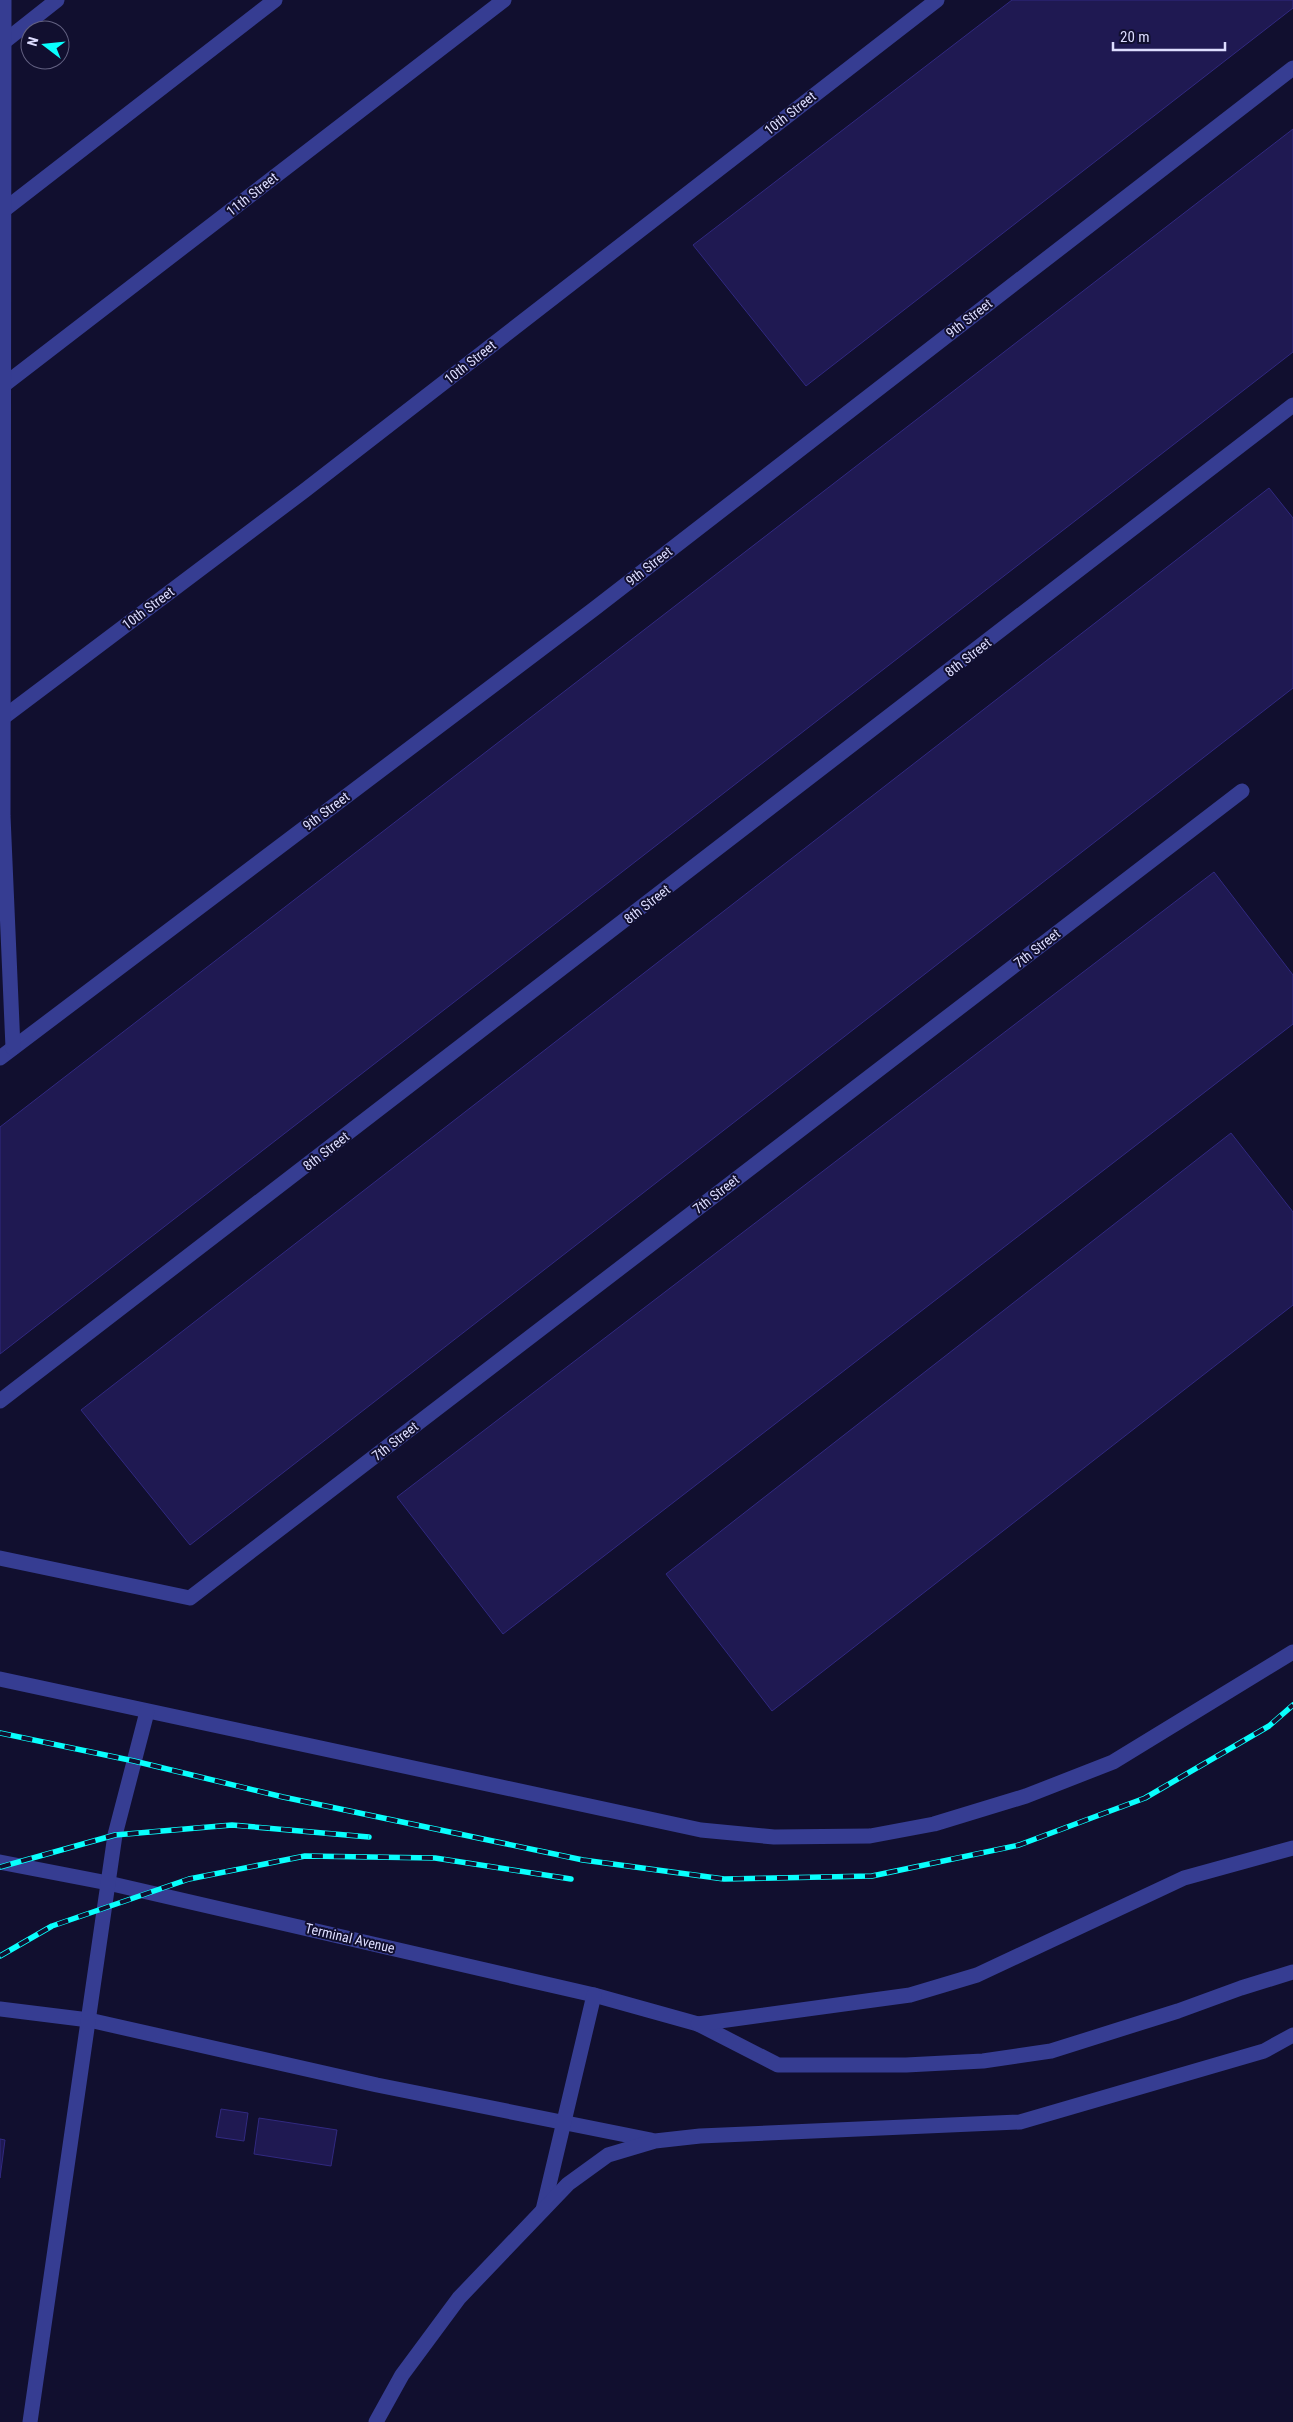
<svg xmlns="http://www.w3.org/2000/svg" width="1293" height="2422" viewBox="0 0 1293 2422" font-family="'Roboto Condensed',sans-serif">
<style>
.building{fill:#1f1952;stroke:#312980}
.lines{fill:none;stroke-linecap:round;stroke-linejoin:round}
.lane{stroke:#363d92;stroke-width:15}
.street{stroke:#363d92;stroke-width:15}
.rail-casing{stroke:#09fffd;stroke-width:5.5}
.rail{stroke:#110f2f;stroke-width:4;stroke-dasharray:11;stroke-linecap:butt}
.labels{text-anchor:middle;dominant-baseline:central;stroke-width:4;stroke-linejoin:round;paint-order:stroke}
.street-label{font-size:14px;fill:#ddf;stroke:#110f2f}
</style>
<rect width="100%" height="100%" fill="#110f2f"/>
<!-- building -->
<g class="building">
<polygon points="1012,0 1293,0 1293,8 806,386 693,245"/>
<polygon points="1293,129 1293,352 0,1354 0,1127"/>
<polygon points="1269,488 1293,518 1293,688 190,1545 81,1410"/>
<polygon points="1214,872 1293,975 1293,1024 503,1634 397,1497"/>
<polygon points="1231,1133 1293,1212 1293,1305 772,1711 666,1574"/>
<polygon points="221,2109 248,2113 244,2141 216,2137"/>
<polygon points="259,2118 337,2130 331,2166 254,2154"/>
<polygon points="0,2139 5,2140 0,2178"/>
</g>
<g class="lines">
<!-- lane -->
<g class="lane">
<polyline points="0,45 57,0"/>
<polyline points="4,210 275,0"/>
<polyline points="0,388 504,0"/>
<polyline points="0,720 304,491 937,0"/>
<polyline points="0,1058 594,609 1293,68"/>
<polyline points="0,1401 1293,405"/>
<polyline points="0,1558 190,1598 1242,791"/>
<polyline points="0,1679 701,1830 774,1837 870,1836 934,1824 1026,1796 1113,1762 1293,1652"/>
<polyline points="0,1862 108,1883 594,1995 698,2024 778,2065 906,2065 983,2061 1051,2051 1178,2011 1241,1988 1293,1972"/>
<polyline points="0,2009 89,2020 377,2085 651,2140"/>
<polyline points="698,2024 910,1995 977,1975 1184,1878 1293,1848"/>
<polyline points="543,2210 594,1995"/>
<polyline points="30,2422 115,1835 147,1712"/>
<polyline points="376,2422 402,2375 459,2298 568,2184 608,2155 655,2141 700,2136 1020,2122 1264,2051 1293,2035"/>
</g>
<!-- street -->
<polyline class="street" points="4,0 3,816 13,1048"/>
<!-- rail casing -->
<g class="rail-casing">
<g id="rail">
<polyline points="0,1733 134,1761 283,1797 583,1860 724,1879 872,1876 1019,1845 1145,1798 1269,1726 1293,1705"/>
<polyline points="0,1867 115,1835 232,1825 369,1837"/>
<polyline points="0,1956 52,1926 189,1879 305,1856 435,1858 571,1879"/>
</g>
</g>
<!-- rail -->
<use href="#rail" class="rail"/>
</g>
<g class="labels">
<!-- street labels -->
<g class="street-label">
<text transform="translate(790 113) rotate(-38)">10th Street</text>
<text transform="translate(252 194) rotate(-38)">11th Street</text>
<text transform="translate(969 318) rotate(-38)">9th Street</text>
<text transform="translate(470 362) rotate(-38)">10th Street</text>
<text transform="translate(649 566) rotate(-38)">9th Street</text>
<text transform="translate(148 608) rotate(-37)">10th Street</text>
<text transform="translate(968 657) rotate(-38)">8th Street</text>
<text transform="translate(326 811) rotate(-37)">9th Street</text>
<text transform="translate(647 904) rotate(-38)">8th Street</text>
<text transform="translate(1037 948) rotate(-38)">7th Street</text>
<text transform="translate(326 1151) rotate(-38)">8th Street</text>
<text transform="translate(716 1194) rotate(-38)">7th Street</text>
<text transform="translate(395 1441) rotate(-38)">7th Street</text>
<text transform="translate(350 1938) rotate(13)">Terminal Avenue</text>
</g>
</g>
<!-- north arrow -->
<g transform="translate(45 45) rotate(286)"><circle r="24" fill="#110f2f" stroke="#636182"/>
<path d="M0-4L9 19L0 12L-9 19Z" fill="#09fffd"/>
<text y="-8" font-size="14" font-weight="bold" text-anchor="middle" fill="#ddddff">N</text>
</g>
<!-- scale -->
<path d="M1113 42v8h112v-8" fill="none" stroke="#ddddff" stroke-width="2.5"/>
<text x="1120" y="42" font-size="15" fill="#ddddff" stroke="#110f2f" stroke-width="4" paint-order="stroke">20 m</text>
</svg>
